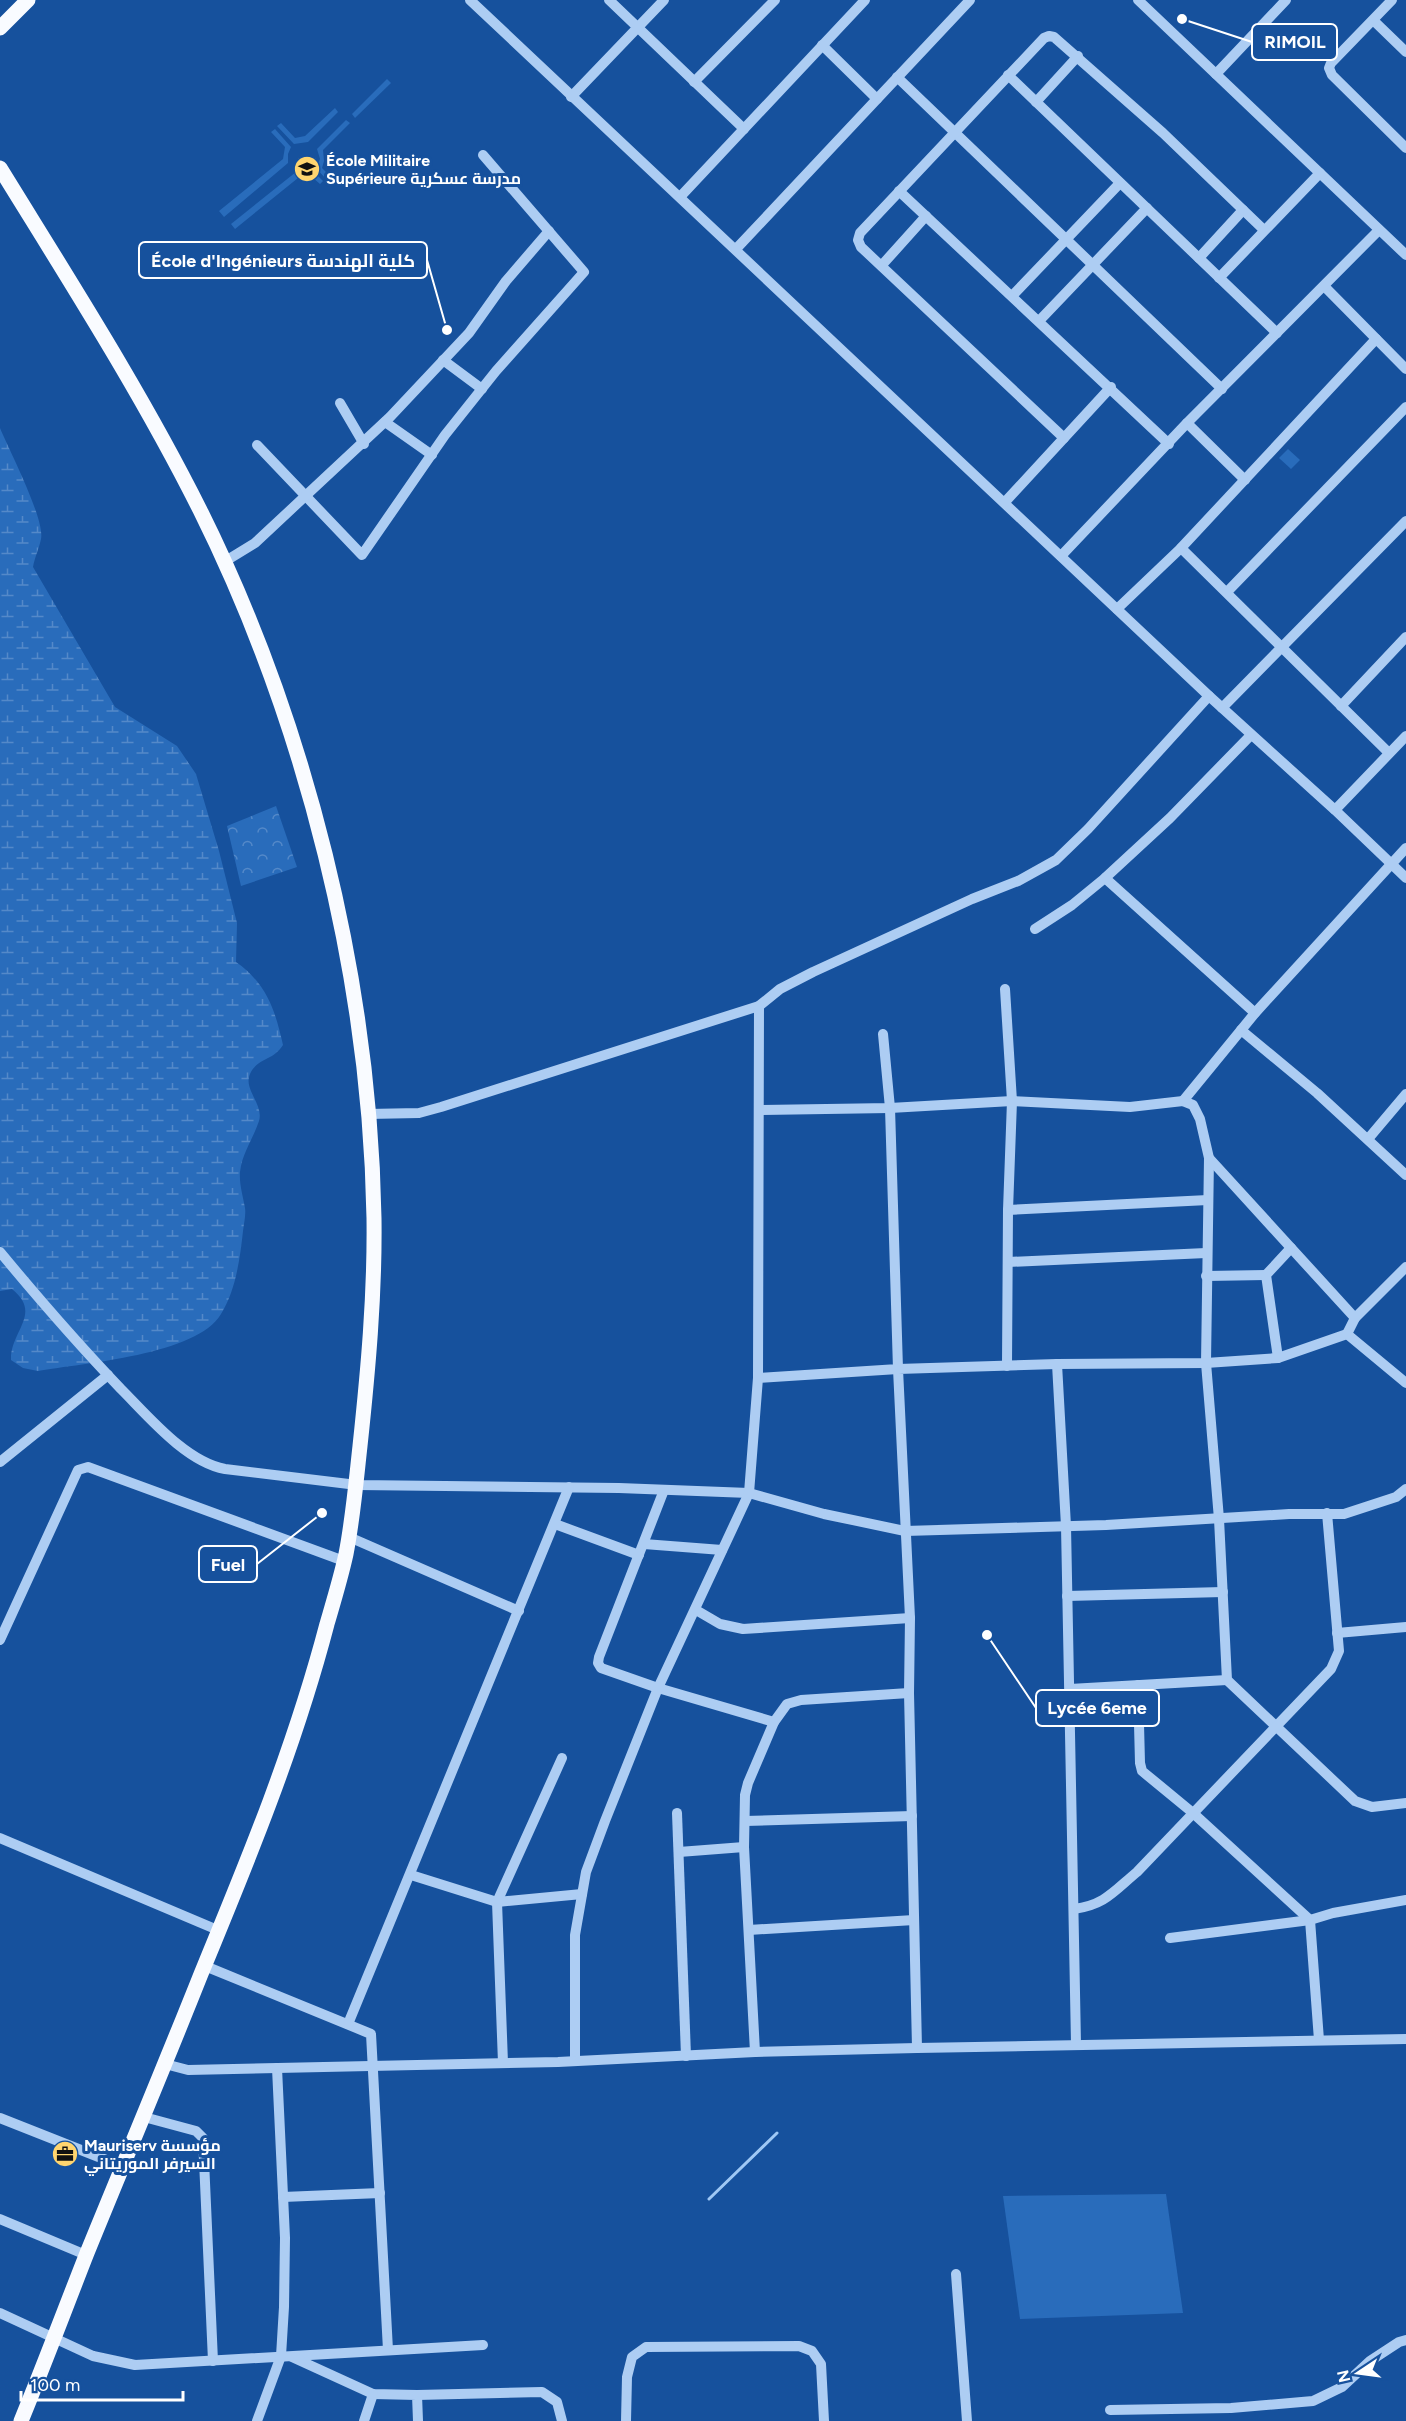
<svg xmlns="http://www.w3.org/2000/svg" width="1406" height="2421" viewBox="0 0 1406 2421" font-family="Figtree,Cairo,sans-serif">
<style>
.green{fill:#296cbb}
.wetland{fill:url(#wetland-marsh)}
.park{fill:url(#park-crowns)}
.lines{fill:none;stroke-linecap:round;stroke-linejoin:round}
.stream{stroke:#9fc8f5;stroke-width:3}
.minor{stroke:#adcdf3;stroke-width:10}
.major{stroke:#f9fbff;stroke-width:15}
.labels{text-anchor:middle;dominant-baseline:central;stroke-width:6;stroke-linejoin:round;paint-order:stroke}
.poi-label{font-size:16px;font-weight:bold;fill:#fff;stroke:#16519d;text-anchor:start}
.leader{fill:none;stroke:#fff;stroke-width:2}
.callout-dot{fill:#fff;stroke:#16519d;stroke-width:2}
.callout{fill:#16519d;stroke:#fff;stroke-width:2}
.callout-label{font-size:18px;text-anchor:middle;font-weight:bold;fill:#fff}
</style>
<defs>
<pattern id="wetland-marsh" width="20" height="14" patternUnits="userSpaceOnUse" patternTransform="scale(1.5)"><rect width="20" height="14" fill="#296cbb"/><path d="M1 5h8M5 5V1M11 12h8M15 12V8" fill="none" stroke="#5489c9"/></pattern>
<pattern id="park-crowns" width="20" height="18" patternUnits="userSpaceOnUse" patternTransform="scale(1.5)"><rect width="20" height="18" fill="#296cbb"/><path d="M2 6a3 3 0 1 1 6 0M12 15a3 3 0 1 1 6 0" fill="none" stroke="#5489c9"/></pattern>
</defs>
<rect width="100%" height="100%" fill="#16519d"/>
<!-- green -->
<g class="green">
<polygon points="387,79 391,83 355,118 352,114"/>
<polygon points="335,108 338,112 308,142 294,144 277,126 281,123 295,138 305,136"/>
<polygon points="346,120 350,123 323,150 324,161 322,168 329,175 326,179 316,168 320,159 317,149"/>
<polygon points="275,129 291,147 288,154 288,163 224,217 219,211 283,159 285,147 271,132"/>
<polygon points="313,171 323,181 320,184 312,177 298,178 235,229 231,224 296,172 307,174"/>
<polygon points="1288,449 1300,460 1291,469 1279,458"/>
<polygon points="1166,2194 1183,2313 1020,2319 1003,2196"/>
</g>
<!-- wetland -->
<path class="wetland" d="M0,428C9,450 45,519 41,539C39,549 35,556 33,567L115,707L177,746L196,774L219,851L237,923L236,962C267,984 275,1010 283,1045C272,1062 258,1057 250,1074C243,1090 264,1104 259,1121C253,1139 242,1153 240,1172C239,1184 243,1196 245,1208C246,1215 244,1223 243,1231C240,1258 236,1290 221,1314C197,1355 83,1363 38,1371L23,1368L11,1360C10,1331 43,1314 12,1289L0,1291Z"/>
<!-- park -->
<polygon class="park" points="276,806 297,867 241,886 227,826"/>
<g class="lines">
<!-- stream -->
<polyline class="stream" points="709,2199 777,2133"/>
<!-- minor -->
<g class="minor">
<polyline points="470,0 1209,696 1335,810 1406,878"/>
<polyline points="609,0 744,129"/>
<polyline points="1138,0 1406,255"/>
<polyline points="1392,0 1331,63 1329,68 1332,75 1406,148"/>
<polyline points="1374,21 1406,52"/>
<polyline points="822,45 877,99"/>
<polyline points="1216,74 1286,0"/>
<polyline points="1008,75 1277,333"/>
<polyline points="897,77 1222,389"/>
<polyline points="694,82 775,0"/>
<polyline points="571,97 664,0"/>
<polyline points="1036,102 1078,56"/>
<polyline points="899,191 1169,444"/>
<polyline points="680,197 865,0"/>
<polyline points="736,249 970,0"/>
<polyline points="1199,258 1243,210"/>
<polyline points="882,265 926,216"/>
<polyline points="1219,278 1320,173"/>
<polyline points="1324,286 1406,369"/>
<polyline points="1013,295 1120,183"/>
<polyline points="1039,321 1147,208"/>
<polyline points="443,360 482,389"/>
<polyline points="340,403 364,444"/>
<polyline points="385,422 432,455"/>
<polyline points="1187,423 1245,480"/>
<polyline points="1064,438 861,247 858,240 860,233 1044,38 1049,36 1054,37 1163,133 1264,230"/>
<polyline points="257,445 362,555 445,435 496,371 584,272 483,155"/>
<polyline points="1005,502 1111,387"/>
<polyline points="1181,548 1389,753"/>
<polyline points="1061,556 1187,423 1379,230"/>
<polyline points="224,562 255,543 390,417 469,333 506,281 549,231"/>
<polyline points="1227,592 1406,407"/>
<polyline points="1117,609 1181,548 1376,339"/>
<polyline points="1341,706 1406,637"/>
<polyline points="1222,708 1406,521"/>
<polyline points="1335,810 1406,736"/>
<polyline points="1105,878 1255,1013"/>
<polyline points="1035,929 1072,905 1105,878 1170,818 1251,735"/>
<polyline points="1005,989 1012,1101 1008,1210 1007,1366"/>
<polyline points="1241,1030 1317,1093 1406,1175"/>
<polyline points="759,1110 890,1108 1012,1101 1130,1107 1183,1101"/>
<polyline points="368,1114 419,1113 441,1107 759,1006 780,989 813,972 972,899 1018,881 1056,860 1088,829 1209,696"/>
<polyline points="1368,1139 1406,1094"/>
<polyline points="1209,1158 1206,1363 1219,1519 1227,1680 1355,1801 1372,1807 1406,1803"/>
<polyline points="1008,1210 1208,1200"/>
<path d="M0,1252C39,1299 79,1345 121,1389C148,1416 186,1462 225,1469L357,1485L619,1488L749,1493L824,1514L905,1531L1106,1525L1289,1514H1344L1396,1497L1406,1489"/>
<polyline points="1008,1262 1206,1253"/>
<polyline points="1406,1267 1355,1318 1347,1334 1406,1383"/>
<polyline points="1206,1276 1266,1275"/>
<polyline points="1355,1318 1209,1158 1200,1119 1193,1105 1183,1101 1255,1013 1406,848"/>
<polyline points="1278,1358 1266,1275 1291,1248"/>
<polyline points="1057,1364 1066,1526 1076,2044"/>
<polyline points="758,1378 898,1369 890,1108 883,1034"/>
<polyline points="0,1462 108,1375"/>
<polyline points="664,1490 599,1657 598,1663 601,1668 658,1688 774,1722"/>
<polyline points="555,1524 639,1555"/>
<polyline points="349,1537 519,1611"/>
<polyline points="644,1544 722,1550"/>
<polyline points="1067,1596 1223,1592"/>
<polyline points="696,1610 720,1624 743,1629 910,1618"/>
<polyline points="1337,1633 1406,1627"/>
<polyline points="0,1640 78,1470 88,1467 344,1561"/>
<polyline points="1138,1685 1140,1763 1142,1771 1193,1813 1310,1920 1319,2040"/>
<polyline points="1070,1689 1227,1680"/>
<polyline points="677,1813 686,2056"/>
<polyline points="745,1821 912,1816"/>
<polyline points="0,1838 220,1931"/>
<polyline points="679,1852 744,1847"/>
<polyline points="411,1875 497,1902 582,1894"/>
<path d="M1074,1909C1105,1905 1114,1891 1137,1872L1331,1669L1339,1651L1327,1513"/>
<polyline points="749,1930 914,1920"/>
<polyline points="1170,1938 1310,1920 1333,1913 1406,1900"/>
<polyline points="205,1966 371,2034 388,2350"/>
<polyline points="348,2024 569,1487"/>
<polyline points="917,2048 909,1693 910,1618 898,1369 1057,1364 1206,1363 1278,1358 1347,1334"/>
<polyline points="755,2052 744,1847 745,1795 748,1783 774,1722 787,1704 801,1700 909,1693"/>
<polyline points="575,2061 575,1935 586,1872 605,1821 658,1688 749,1493 758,1378 759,1006"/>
<polyline points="503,2063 497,1902 562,1758"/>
<polyline points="165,2064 188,2070 558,2062 755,2052 917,2048 1406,2039"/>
<polyline points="144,2117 196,2131 203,2138 213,2361"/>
<polyline points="0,2118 124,2167"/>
<polyline points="283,2197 380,2193"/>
<polyline points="0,2219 86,2255"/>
<polyline points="956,2274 967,2421"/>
<polyline points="0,2313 93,2356 135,2365 483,2345"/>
<polyline points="292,2357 373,2394 417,2395 418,2421"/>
<polyline points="417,2395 542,2392 557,2402 562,2421"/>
<polyline points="1110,2410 1231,2408 1313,2401 1342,2387 1370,2361 1399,2342 1406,2340"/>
<polyline points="257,2421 281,2356 284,2307 285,2238 277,2068"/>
<polyline points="364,2421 373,2394"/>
<polyline points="626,2421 627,2377 632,2357 646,2347 799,2346 812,2351 821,2364 824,2421"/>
</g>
<!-- major -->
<g class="major">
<polyline points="0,28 28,0"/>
<path d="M0,168C69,280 141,392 200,510C306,723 370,980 374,1218C375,1295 368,1371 360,1446C356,1482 353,1518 346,1554C341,1577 334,1600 327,1624C295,1746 249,1858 201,1974C164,2067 125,2160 87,2253C65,2309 44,2365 21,2421"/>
</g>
</g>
<!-- icons -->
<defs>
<g id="school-disc" transform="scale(1.35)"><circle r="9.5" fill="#ffd56f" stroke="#16519d"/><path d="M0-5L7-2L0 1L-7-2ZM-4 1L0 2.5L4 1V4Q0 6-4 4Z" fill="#111"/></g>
<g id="office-disc" transform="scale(1.35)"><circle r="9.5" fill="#ffd56f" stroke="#16519d"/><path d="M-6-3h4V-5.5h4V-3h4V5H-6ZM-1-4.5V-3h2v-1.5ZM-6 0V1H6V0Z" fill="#111"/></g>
</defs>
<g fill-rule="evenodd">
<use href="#school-disc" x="307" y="169"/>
<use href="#office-disc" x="65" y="2154"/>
</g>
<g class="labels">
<!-- poi labels -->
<g class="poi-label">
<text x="326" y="160">École Militaire<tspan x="326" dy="18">Supérieure مدرسة عسكرية</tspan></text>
<text x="84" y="2145">Mauriserv مؤسسة<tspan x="84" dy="18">السيرفر الموريتاني</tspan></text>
</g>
</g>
<!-- callouts -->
<path class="leader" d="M1182 19L1252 42M447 330L427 260M322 1513L257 1564M987 1635L1036 1708"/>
<g class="callout-dot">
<circle cx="1182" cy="19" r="6"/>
<circle cx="447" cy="330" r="6"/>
<circle cx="322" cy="1513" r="6"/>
<circle cx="987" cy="1635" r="6"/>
</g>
<g class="callout">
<rect x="1252" y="24" width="85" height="36" rx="6"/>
<rect x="139" y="242" width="288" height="36" rx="6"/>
<rect x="199" y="1546" width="58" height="36" rx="6"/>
<rect x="1036" y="1690" width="123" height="36" rx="6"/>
</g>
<g class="callout-label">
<text x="1295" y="48">RIMOIL</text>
<text x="283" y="267">École d'Ingénieurs كلية الهندسة</text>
<text x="228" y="1571">Fuel</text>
<text x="1097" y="1714">Lycée 6eme</text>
</g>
<!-- north arrow -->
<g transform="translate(1358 2373) rotate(257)" stroke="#16519d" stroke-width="4.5" paint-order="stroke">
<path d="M0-4.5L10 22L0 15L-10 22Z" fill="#ffffff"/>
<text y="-9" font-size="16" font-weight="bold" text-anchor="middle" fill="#ffffff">N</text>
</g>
<!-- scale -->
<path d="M21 2391v9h162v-9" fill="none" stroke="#ffffff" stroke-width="3"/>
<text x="30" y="2391" font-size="18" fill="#ffffff" stroke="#16519d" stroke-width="4.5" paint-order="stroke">100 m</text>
</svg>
